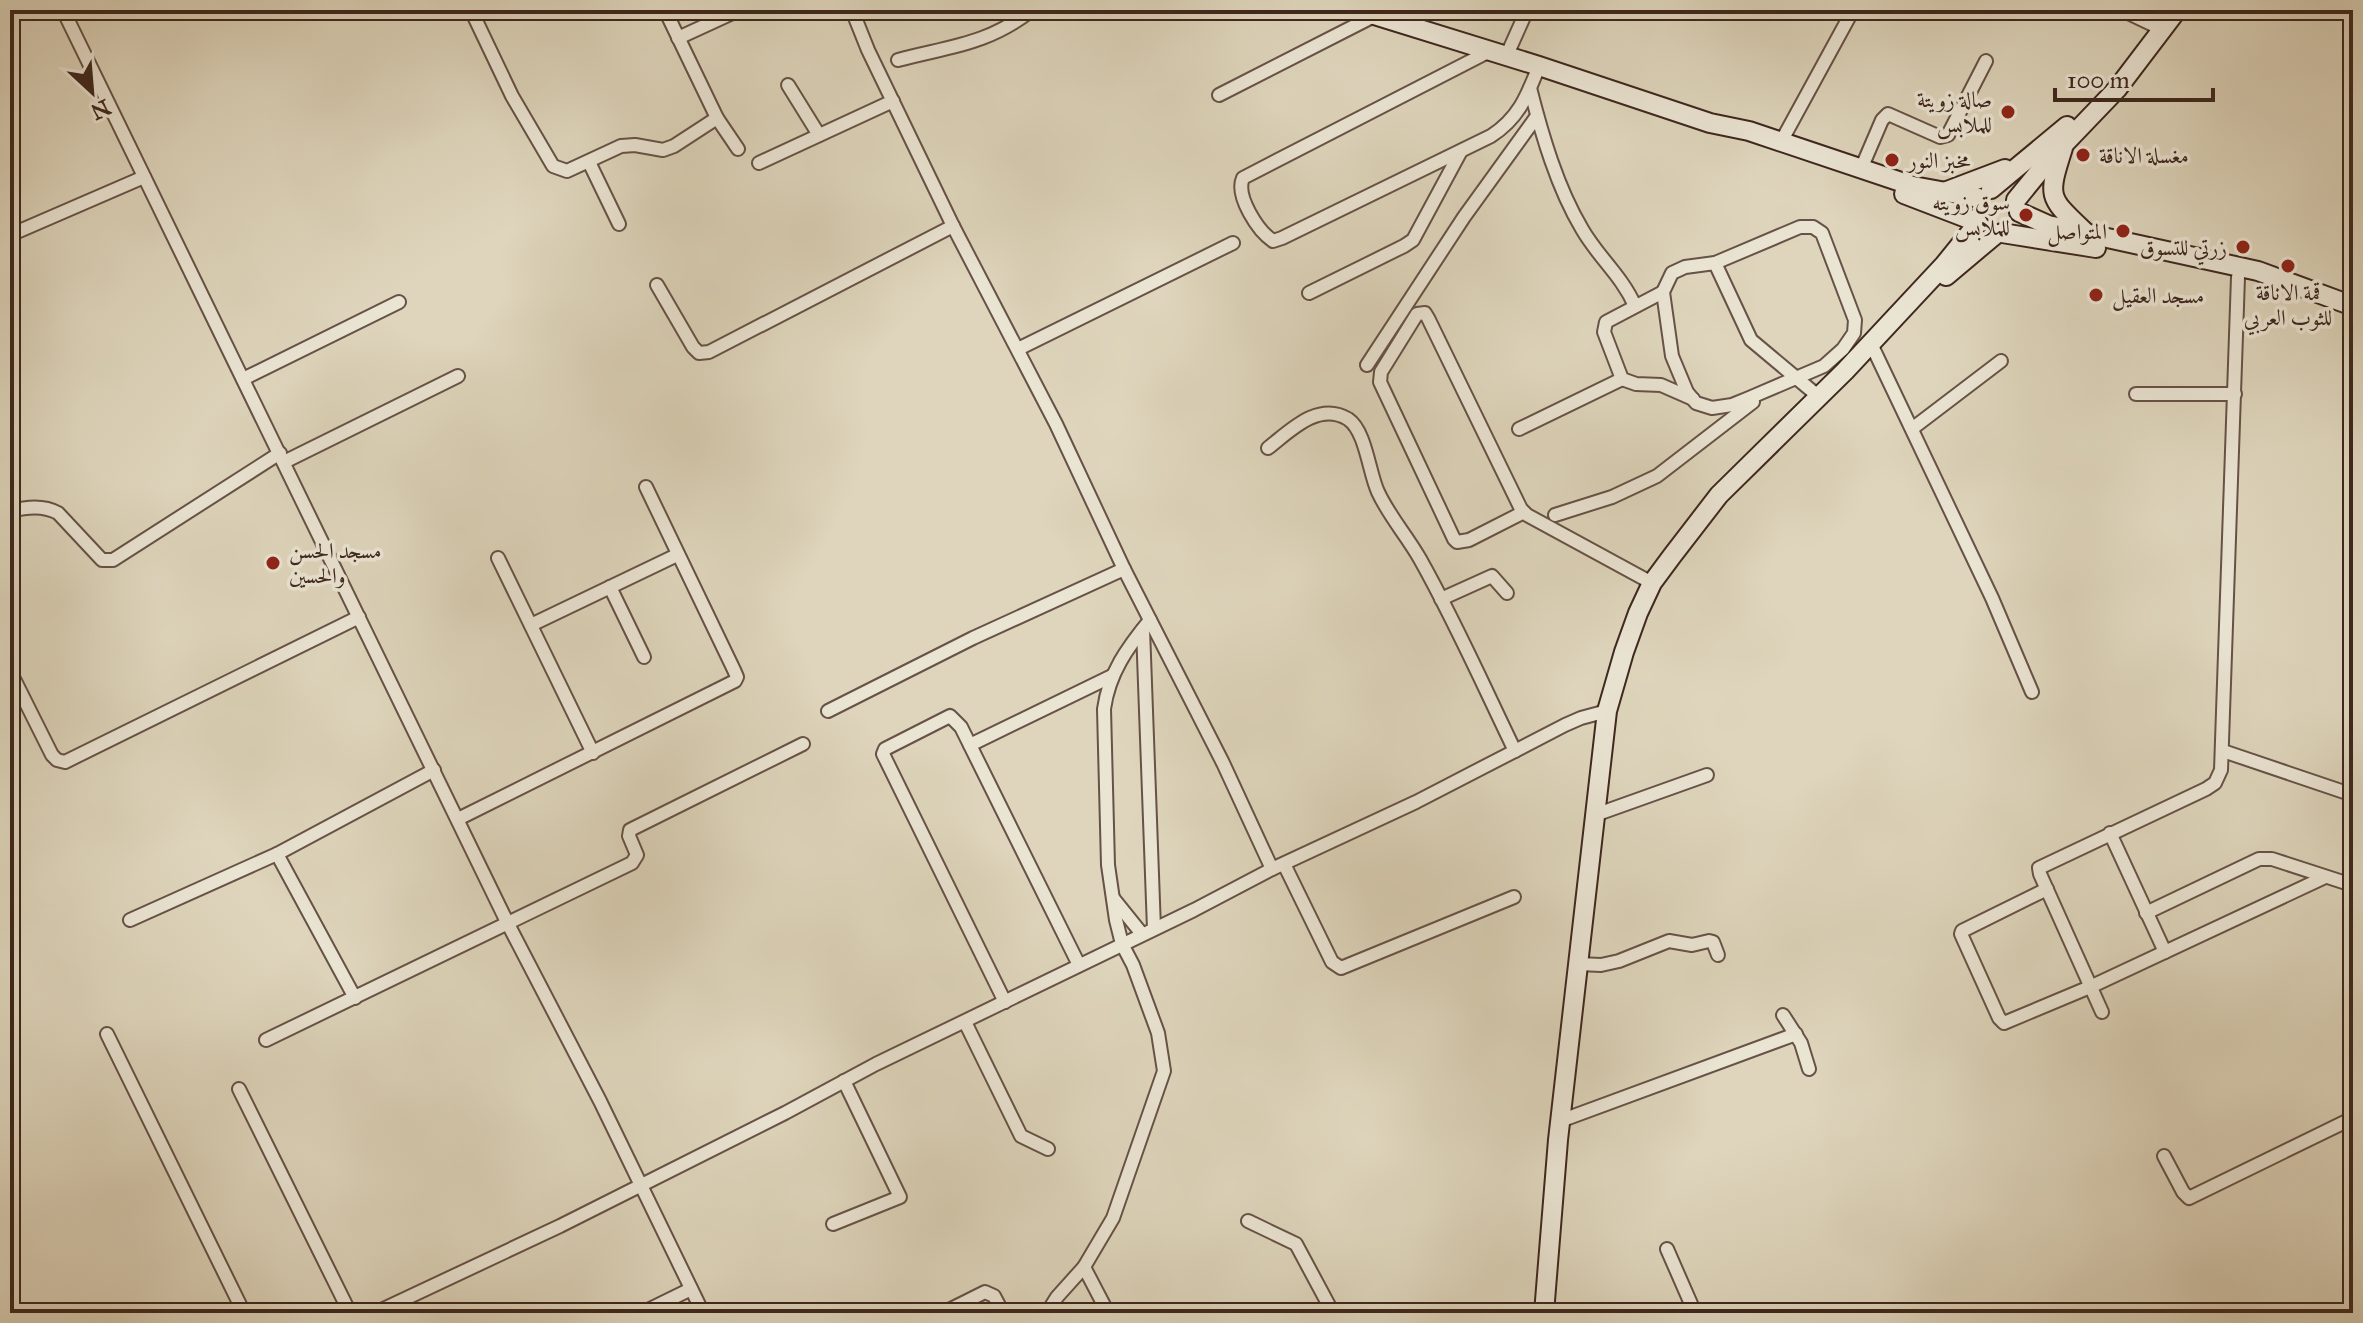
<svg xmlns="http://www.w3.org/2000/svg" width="2363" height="1323" viewBox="0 0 2363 1323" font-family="'IM FELL Great Primer',Amiri,serif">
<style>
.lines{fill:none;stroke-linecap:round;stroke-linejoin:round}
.minor-casing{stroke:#665246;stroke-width:16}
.secondary-casing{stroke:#3e271e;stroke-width:22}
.minor{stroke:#eae4d3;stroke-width:12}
.secondary{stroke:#eae4d3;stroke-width:18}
.poi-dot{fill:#8f2418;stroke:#eae4d3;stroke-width:3}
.labels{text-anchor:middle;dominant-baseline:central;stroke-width:7;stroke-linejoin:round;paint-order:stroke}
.poi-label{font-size:22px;fill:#3e271e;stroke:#eae4d3;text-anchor:end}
</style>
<rect width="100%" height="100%" fill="#ded5bc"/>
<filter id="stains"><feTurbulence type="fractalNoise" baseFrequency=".0025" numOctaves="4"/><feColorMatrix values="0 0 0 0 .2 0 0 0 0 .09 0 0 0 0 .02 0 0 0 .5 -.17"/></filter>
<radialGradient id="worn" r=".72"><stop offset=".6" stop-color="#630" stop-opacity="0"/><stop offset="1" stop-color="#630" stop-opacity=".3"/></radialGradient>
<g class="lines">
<!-- minor casing -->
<g class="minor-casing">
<g id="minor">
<polyline points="63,10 508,924 600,1101 703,1313"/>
<polyline points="471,10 512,96 553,166 567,171 621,146 635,145 663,150 674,146 717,118"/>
<polyline points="665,10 717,118 738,149"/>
<polyline points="852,10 868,50 953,226 1056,424 1124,569 1223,763 1272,869"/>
<polyline points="2122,10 2164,30"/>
<polyline points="678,38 739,10"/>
<path d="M1488,52L1243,178C1235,196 1258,231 1273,241L1282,238L1491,136C1519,118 1527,96 1539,66"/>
<polyline points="1506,57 1527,10"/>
<path d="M898,60C951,46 986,45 1032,10"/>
<polyline points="788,85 819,135"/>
<path d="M1530,88C1542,135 1557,187 1582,229C1598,257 1622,276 1635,306"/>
<polyline points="1219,95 1374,16"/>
<polyline points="1781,142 1853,10"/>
<polyline points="589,162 619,224"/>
<polyline points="759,163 893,101"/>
<polyline points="1861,169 1882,120 1888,114 1940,137 1948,135 1986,61"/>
<polygon points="1800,227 1813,227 1822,233 1855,320 1854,333 1843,349 1824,366 1749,398 1732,405 1712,408 1696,403 1687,392 1672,356 1663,292 1672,273 1685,267 1715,263"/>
<polyline points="10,235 144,177"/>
<polyline points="1715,263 1751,340 1818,396"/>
<polyline points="657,285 693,347 699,353 709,352 953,226"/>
<polyline points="1663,292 1606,322 1604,332 1622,379 1636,384 1661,385 1693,399"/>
<polyline points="1309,293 1404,246 1413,240 1461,151"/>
<polyline points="1873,348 1992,598 2032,692"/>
<polyline points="1018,349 1233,243"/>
<polyline points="1367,365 1464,217 1537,116"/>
<polyline points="243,379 399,302"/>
<polyline points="2136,394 2235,394"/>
<polyline points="1913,428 2001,361"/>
<polyline points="1519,429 1622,379"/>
<path d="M1268,448C1290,431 1318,401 1348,419C1366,431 1369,473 1378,492C1389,516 1407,536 1420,559C1455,621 1484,687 1515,751"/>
<polyline points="284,462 458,376"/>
<path d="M10,511C27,507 43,505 58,513L102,560H113L280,453"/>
<polyline points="1524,512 1469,540 1457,542 1454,539 1380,382 1381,372 1417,314 1425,313 1428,318 1521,509 1527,515 1652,583"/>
<polyline points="1555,515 1612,497 1657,476 1753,402"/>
<polyline points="498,558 593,753"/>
<polyline points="610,587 644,657"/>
<polyline points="1441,599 1492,576 1507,593"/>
<polyline points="531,625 677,555"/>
<polyline points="1143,629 1154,929"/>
<polyline points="10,671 52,755 57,760 65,762 359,617"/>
<polyline points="828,711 973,638 1124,569"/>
<polyline points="970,745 1112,676"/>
<polyline points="2223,751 2353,795"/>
<polyline points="1595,815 1707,775"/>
<polyline points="458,819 735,681 737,677 734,670 646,487"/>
<polyline points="2110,833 2165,952"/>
<polyline points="277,854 355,998"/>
<polyline points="1284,864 1332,962 1341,968 1514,897"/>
<polyline points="2047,889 1962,931 1961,934 1999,1018 2004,1023 2090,987 2325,877"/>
<polyline points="1113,898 1142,934"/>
<polyline points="2146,913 2259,859 2272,859 2346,883"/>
<polyline points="130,920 277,854 434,770"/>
<polyline points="1579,964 1601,965 1619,961 1669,941 1692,945 1709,941 1713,942 1718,955"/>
<polyline points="1005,1002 883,754 885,749 950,716 961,727 1079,965"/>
<polyline points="2102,1012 2040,874 2039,868 2206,789 2215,783 2221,770 2238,277"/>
<polyline points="1783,1015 1801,1043 1809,1069"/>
<polyline points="965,1022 1021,1136 1048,1149"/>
<polyline points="107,1034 244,1313"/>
<polyline points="266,1040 632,863 637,855 629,836 630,830 803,744"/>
<polyline points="239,1089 350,1313"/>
<polyline points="1560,1121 1796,1034"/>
<polyline points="2164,1156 2183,1192 2189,1198 2353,1118"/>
<polyline points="1248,1221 1296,1244 1333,1313"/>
<polyline points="833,1224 900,1197 844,1081"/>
<polyline points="1667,1249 1695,1313"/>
<path d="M1084,1267L1113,1218L1164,1071L1158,1033L1133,965L1122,944L1116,920L1108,865L1104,709C1109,673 1127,648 1150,620"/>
<polyline points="375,1313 560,1226 785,1113 876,1064 1194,910 1272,869 1416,802 1565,725 1581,718 1607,711"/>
<polyline points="642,1313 691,1289"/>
<polyline points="943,1313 985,1292 994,1296 1003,1313"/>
<polyline points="1047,1313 1057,1297 1084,1267 1108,1313"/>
</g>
</g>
<!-- secondary casing -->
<g class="secondary-casing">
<g id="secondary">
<polyline points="1358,10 1539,66 1710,123 1749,131 1913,186 1979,198"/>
<path d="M2063,148C2047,198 2048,197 2085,232"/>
<polyline points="1991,189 2067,126"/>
<polyline points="1947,191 2005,169"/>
<polyline points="1904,194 1977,222"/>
<polyline points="2016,200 2047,162 2117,89 2177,10"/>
<polyline points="2019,212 2048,225 2258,271 2353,306"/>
<polyline points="2002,233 2096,248"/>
<polyline points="1946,276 1996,234"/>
<polyline points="1544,1313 1558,1140 1607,711 1624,652 1638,613 1652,583 1672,556 1719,495 1845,371 1944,265 1978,223"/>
</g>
</g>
<!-- minor -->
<use href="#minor" class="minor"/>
<!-- secondary -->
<use href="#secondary" class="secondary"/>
</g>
<!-- markers -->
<g class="poi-dot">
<circle cx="2008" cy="112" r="8"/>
<circle cx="2083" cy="155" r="8"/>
<circle cx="1892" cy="160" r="8"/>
<circle cx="2026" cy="215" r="8"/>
<circle cx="2123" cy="231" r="8"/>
<circle cx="2243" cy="247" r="8"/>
<circle cx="2288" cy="266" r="8"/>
<circle cx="2096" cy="295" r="8"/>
<circle cx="273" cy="563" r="8"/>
</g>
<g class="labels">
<!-- poi labels -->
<g class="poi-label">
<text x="1992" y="99">صالة زويتة<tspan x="1992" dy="25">للملابس</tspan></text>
<text x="2099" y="155" text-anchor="start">مغسلة الاناقة</text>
<text x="1908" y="160" text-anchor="start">مخبز النور</text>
<text x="2010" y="202">سوق زويته<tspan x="2010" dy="25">للملابس</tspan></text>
<text x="2107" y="231">المتواصل</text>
<text x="2227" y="247">زرتي للتسوق</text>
<text x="2288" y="292" text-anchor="middle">قمة الاناقة<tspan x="2288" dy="25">للثوب العربي</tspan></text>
<text x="2112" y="295" text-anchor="start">مسجد العقيل</text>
<text x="289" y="550" text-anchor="start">مسجد الحسن<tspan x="289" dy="25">والحسين</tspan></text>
</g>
</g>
<!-- margin -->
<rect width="2363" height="1323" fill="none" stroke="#ded5bc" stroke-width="40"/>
<rect x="12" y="12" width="2339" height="1299" fill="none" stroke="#3e271e" stroke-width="4"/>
<rect x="20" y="20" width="2323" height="1283" fill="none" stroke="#3e271e" stroke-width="2"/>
<!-- north arrow -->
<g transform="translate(92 92) rotate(154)" stroke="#eae4d3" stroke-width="6" paint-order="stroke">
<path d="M0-6L14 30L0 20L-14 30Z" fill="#3e271e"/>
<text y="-12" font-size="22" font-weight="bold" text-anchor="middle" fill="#3e271e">N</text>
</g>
<!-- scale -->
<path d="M2055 88v12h158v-12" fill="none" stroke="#3e271e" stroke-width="4"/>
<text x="2067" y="88" font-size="24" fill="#3e271e" stroke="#eae4d3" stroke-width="6" paint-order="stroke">100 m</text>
<rect width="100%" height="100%" filter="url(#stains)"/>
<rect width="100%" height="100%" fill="url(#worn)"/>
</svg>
